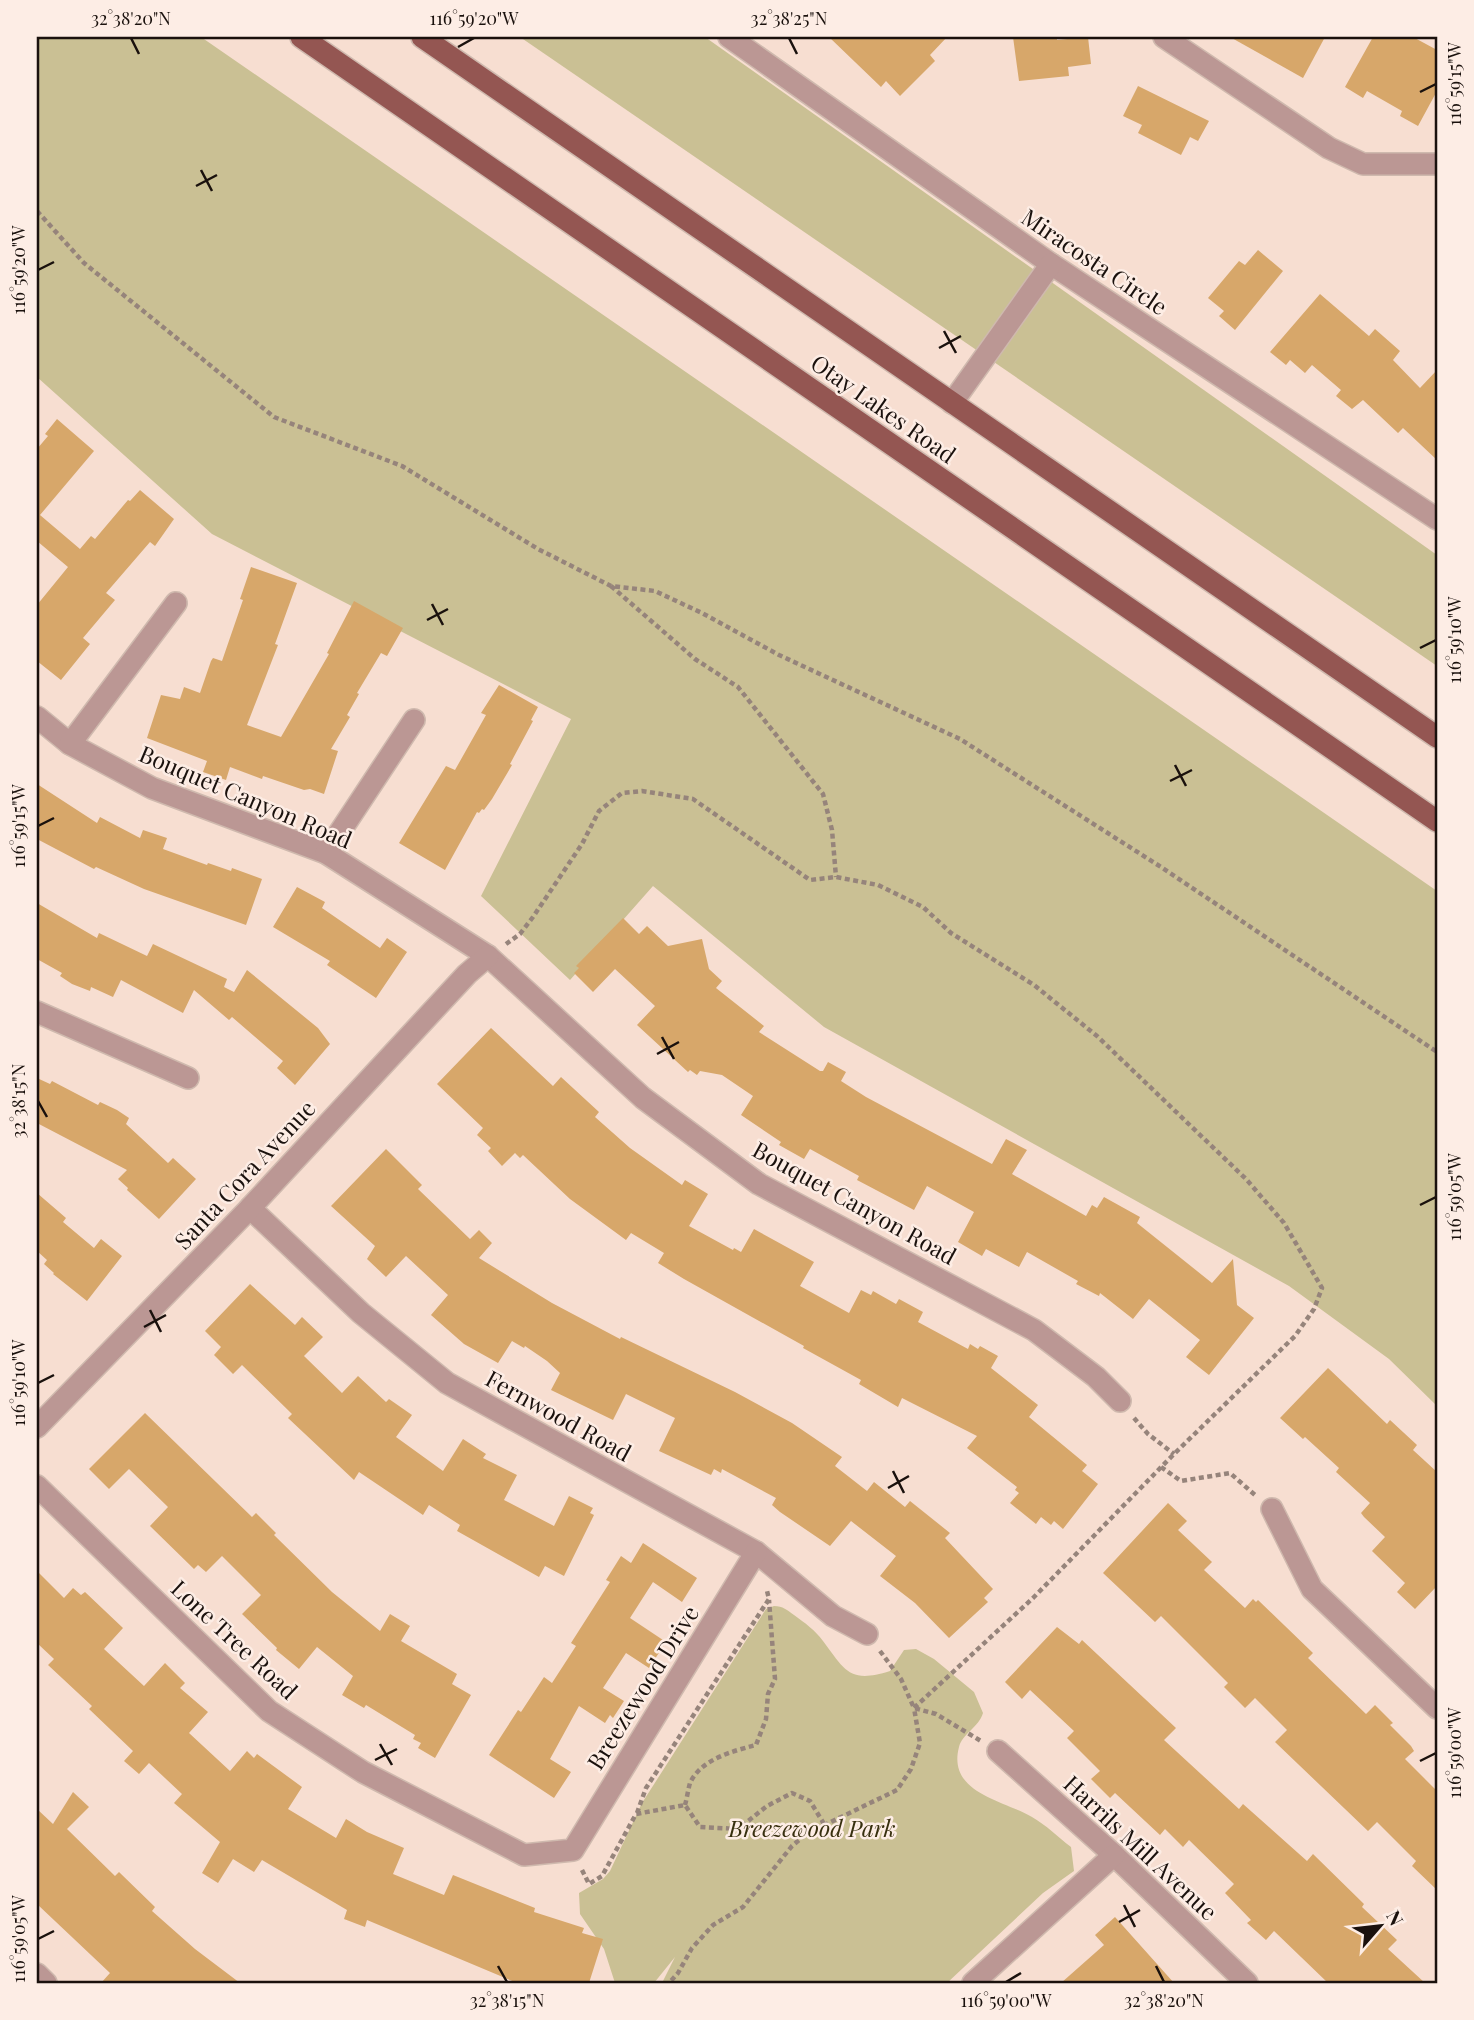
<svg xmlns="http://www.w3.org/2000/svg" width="1474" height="2020" viewBox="0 0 1474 2020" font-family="'Playfair Display',serif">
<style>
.green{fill:#cac094}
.building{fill:#d7a76a}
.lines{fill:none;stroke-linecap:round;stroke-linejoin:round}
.minor-casing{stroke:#cfb9ae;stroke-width:24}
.tertiary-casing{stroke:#cfb9ae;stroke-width:24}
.primary-casing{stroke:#cfb9ae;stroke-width:24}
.path{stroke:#96847b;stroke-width:4.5;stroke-dasharray:5 3.5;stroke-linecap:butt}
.minor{stroke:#bb9794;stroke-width:21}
.tertiary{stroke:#bb9794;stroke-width:21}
.primary{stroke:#945652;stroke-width:21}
.ticks{fill:none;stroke:#1a110d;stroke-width:2.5}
.labels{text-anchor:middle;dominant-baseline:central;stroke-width:5;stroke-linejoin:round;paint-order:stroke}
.street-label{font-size:23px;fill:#1a110d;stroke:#fdede5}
.park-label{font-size:23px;font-style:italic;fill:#372f0e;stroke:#fdede5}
.neatline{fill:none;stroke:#1a110d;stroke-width:2.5}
.ticks-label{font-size:18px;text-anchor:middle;fill:#1a110d}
</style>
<rect width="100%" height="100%" fill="#f7ded1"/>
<!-- green -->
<g class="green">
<polygon points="37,37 201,37 1437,891 1437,1406 1389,1359 1289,1286 824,1027 653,886 570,980 481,896 571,719 212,534 37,377"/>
<polygon points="520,37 705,37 1437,555 1437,666"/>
<path d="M774,1606C783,1606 787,1610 794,1615C805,1623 815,1630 823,1641C845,1670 849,1684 890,1671L904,1650L916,1649L934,1659L974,1692L983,1713C979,1727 962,1734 959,1747C947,1793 1003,1800 1032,1817C1046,1825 1058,1837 1071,1847L1074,1871L1043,1893L947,1983H662L675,1957L654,1983H615L604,1949L580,1914L579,1893L603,1879L610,1871L642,1803L766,1609Z"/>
</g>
<!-- building -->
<g class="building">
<polygon points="829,37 947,37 930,55 935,61 900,96 886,81 881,87"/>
<polygon points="1013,37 1057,37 1057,40 1088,37 1091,64 1068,67 1069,76 1019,81"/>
<polygon points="1230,37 1325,37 1303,78"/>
<polygon points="1373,37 1413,37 1437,50 1437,91 1418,126 1400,116 1402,111 1367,91 1363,98 1345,87"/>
<polygon points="1138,86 1209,121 1198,141 1190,137 1181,155 1138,133 1142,125 1123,116"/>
<polygon points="1258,250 1283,271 1235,330 1219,316 1224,311 1208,298 1239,261 1245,265"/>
<polygon points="1320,294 1369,336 1375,329 1400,351 1393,360 1420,388 1437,370 1437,460 1403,428 1398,433 1363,400 1352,409 1336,396 1341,390 1312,365 1305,373 1290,360 1286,365 1270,352"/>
<polygon points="57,419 94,451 40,515 80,549 91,536 95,539 128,500 130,501 140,490 174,519 155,546 150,542 106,593 115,600 83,638 90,644 61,680 37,661 37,605 68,567 37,541 37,449 48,436 45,434"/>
<polygon points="251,567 297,583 275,644 278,645 247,725 281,737 329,654 327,653 354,601 403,628 387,656 381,653 357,693 359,694 347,715 350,717 331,749 338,751 324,794 310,789 304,790 263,776 262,779 230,767 226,780 203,772 207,761 147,738 161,695 180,699 184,687 200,693 211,661 213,658 222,661 243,600 240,599"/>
<polygon points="499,685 538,707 531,720 533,721 510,764 512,765 492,799 484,810 482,809 479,813 477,812 445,870 399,843 446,766 455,770 486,715 481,713"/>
<polygon points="37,784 97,823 100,817 140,838 143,830 167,838 163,849 207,865 208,863 231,871 232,868 262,879 246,925 144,889 96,867 94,869 37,839"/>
<polygon points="297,887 325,902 322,908 380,948 387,938 407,952 376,998 327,965 330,961 273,927"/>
<polygon points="37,903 97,938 99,933 147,956 153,944 227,979 224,987 234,992 247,970 318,1028 330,1044 295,1085 277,1068 283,1061 232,1017 229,1020 194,990 183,1013 121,980 113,997 91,987 90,991 72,984 60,976 62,973 37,959"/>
<polygon points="623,918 639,934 647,926 668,946 702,939 709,969 722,981 716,988 764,1026 759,1032 820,1071 823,1071 828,1062 846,1072 841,1081 866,1097 992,1164 1006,1139 1027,1150 1012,1174 1086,1216 1092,1205 1097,1208 1104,1197 1140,1217 1137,1223 1212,1283 1233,1259 1237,1305 1254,1318 1209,1375 1186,1357 1200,1340 1149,1299 1133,1319 1100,1293 1099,1296 1076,1284 1078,1281 1027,1252 1019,1267 986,1249 982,1256 958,1242 974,1212 927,1186 914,1210 857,1180 859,1176 810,1149 804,1159 779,1145 781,1142 741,1115 753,1096 722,1075 700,1071 697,1075 690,1070 688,1072 637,1025 655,1006 615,969 593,992 574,973 579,968 576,966"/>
<polygon points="491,1028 553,1086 561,1077 599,1112 595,1117 630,1148 682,1185 685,1180 708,1194 689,1226 733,1250 734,1248 741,1252 754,1229 814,1262 800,1286 849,1313 861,1290 871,1295 873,1291 896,1304 899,1299 923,1312 918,1322 968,1349 970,1344 978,1349 980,1346 998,1356 991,1368 1038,1405 1029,1417 1087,1465 1082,1471 1098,1484 1063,1529 1054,1521 1051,1525 1041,1517 1036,1524 1010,1503 1019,1493 1015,1490 1017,1487 967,1448 977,1436 902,1398 898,1407 859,1384 861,1380 803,1348 804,1346 684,1279 658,1263 664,1253 631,1233 626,1240 570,1199 523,1155 520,1158 515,1153 502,1166 488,1151 491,1148 477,1135 483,1128 437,1084"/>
<polygon points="37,1078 50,1084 52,1081 98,1105 100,1102 117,1110 129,1118 126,1124 168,1163 173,1158 196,1179 159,1219 127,1190 128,1188 118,1179 127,1170 37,1123"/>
<polygon points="386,1149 422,1185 418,1189 470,1239 479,1230 492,1243 479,1258 552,1303 620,1339 621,1337 735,1392 792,1423 842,1457 835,1466 867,1491 874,1482 905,1507 910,1501 950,1533 945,1538 993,1589 984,1598 988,1602 949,1638 915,1603 880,1576 896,1556 851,1521 830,1546 780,1512 772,1505 776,1498 722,1469 721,1473 714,1469 711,1475 659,1451 675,1418 626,1394 613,1420 551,1390 560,1373 547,1361 525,1346 524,1348 512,1341 498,1363 464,1344 431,1315 448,1295 406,1256 386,1277 367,1259 375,1246 331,1206"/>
<polygon points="37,1193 66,1218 63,1222 94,1248 101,1239 122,1256 87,1301 53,1274 54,1273 44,1264 47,1260 37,1251"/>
<polygon points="250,1284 295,1325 302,1317 323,1337 304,1356 342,1393 358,1376 386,1402 389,1399 412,1415 396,1437 443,1471 463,1439 486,1454 483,1458 517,1475 504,1500 554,1526 569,1496 593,1508 590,1513 594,1515 564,1576 545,1566 539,1577 457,1531 460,1525 429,1505 423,1515 359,1472 354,1480 288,1418 292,1414 242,1365 233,1374 214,1355 221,1347 205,1331"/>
<polygon points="1328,1368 1387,1424 1390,1420 1417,1445 1413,1450 1437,1472 1437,1586 1415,1609 1397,1592 1405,1583 1372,1551 1385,1537 1364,1517 1361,1513 1370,1503 1336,1472 1339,1468 1305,1437 1303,1439 1280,1418"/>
<polygon points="145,1413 252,1517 256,1513 276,1533 274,1535 332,1592 380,1631 390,1614 410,1626 401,1641 457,1674 452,1684 471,1695 435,1758 418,1748 421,1743 413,1739 415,1735 366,1705 364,1708 342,1695 353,1676 317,1647 299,1669 276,1650 277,1648 242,1614 261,1595 222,1556 206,1572 198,1565 194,1569 150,1526 168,1507 129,1469 109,1489 89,1469"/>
<polygon points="1168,1503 1187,1521 1178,1530 1212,1562 1204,1570 1245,1608 1253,1599 1256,1602 1258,1600 1313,1653 1308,1658 1366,1714 1375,1705 1393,1723 1390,1725 1411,1746 1414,1751 1405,1759 1437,1791 1437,1890 1412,1866 1416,1861 1377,1822 1368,1831 1275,1742 1287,1730 1255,1698 1245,1708 1224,1687 1228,1683 1161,1616 1155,1622 1103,1573"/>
<polygon points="643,1543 697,1578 682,1602 653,1582 630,1618 666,1642 649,1668 626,1653 603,1688 624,1701 613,1718 610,1715 605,1723 579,1706 550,1759 571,1772 554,1798 489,1755 518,1710 521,1712 544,1677 552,1683 576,1646 571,1643 610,1582 606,1580 621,1556 631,1563"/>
<polygon points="37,1571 64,1598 73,1588 81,1595 85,1592 123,1628 104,1649 144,1686 165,1663 185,1683 180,1688 208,1712 189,1733 230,1771 247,1751 254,1758 257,1754 302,1787 288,1809 336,1838 346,1819 367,1832 404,1848 393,1874 444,1895 453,1875 535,1908 534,1912 584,1928 582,1933 603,1939 589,1983 517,1983 367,1920 365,1927 344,1919 347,1910 262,1860 254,1872 233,1859 218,1883 202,1873 220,1842 174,1803 182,1794 149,1763 139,1774 124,1761 133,1751 89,1709 92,1706 48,1665 54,1659 37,1643"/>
<polygon points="1057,1627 1079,1644 1082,1640 1176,1728 1164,1740 1239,1809 1243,1804 1307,1861 1313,1854 1364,1904 1362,1907 1397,1940 1388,1949 1425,1983 1328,1983 1274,1931 1266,1940 1247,1923 1251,1920 1225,1893 1234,1884 1189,1840 1183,1847 1165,1829 1160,1835 1115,1793 1110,1798 1091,1779 1100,1771 1067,1738 1074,1731 1030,1690 1022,1699 1005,1682"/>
<polygon points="73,1792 89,1807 67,1829 115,1876 119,1872 155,1907 152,1911 195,1949 240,1983 101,1983 110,1973 37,1904 37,1809 53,1824"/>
<polygon points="1115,1917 1174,1983 1061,1983 1104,1945 1095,1935"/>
</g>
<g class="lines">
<!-- minor casing -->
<g class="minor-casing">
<g id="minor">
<polyline points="729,37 1051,264 1437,519"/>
<polyline points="1164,37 1329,148 1363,164 1437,164"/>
<polyline points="952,403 1051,264"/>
<polyline points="37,717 70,744 152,788 326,853 488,956 643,1098 759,1184 1034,1330 1096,1377 1120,1401"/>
<polyline points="70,744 176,603"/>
<polyline points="326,853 414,720"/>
<polyline points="37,1012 188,1078"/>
<polyline points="250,1208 361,1313 447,1383 756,1552 833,1616 867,1634"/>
<polyline points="37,1486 269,1711 363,1772 524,1855 573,1850 756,1552"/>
<polyline points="1272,1509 1312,1589 1437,1708"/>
<polyline points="998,1751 1114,1855 1247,1983"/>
<polyline points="37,1974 46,1983"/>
<polyline points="973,1983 1114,1855"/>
</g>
</g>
<!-- tertiary casing -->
<g class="tertiary-casing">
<polyline id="tertiary" points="37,1427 250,1208 467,974 488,956"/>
</g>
<!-- primary casing -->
<g class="primary-casing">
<g id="primary">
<polyline points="301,37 1437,821"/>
<polyline points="422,37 1437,737"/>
</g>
</g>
<!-- path -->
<g class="path">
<polyline points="37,211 84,263 274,417 402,466 538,549 611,586 655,591 702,613 779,655 960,739 1161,867 1437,1052"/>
<polyline points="611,586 695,659 738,687 823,794 832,830 836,877"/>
<polyline points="506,944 520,934 533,917 582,844 599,811 622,793 642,791 693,799 810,880 836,877 878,885 923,907 951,933 1034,985 1097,1036 1246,1179 1284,1223 1322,1288 1314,1309 1295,1336 1174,1454 1033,1598 914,1708 920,1743 911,1769 897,1790 806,1834 792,1846 743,1907 713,1925 692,1948 678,1973 669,1983"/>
<polyline points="1134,1418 1148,1434 1174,1454"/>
<polyline points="1161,1467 1181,1481 1230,1473 1255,1495"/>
<polyline points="880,1651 901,1679 914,1708 936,1714 981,1741"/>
<path d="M685,1805C687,1798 688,1790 690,1783C701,1759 733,1751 756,1745L766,1719L768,1694L775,1679L769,1600"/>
<polyline points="637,1813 646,1788 769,1599 767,1591"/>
<polyline points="582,1870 589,1884 602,1876 636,1814 685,1805 700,1827 738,1829 767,1806 792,1793 810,1801 824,1824"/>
</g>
<!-- minor -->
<use href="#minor" class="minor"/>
<!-- tertiary -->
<use href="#tertiary" class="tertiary"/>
<!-- primary -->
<use href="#primary" class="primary"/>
</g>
<!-- ticks -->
<path class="ticks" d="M131,38L139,54M789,38L797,54M458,47L474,38M1420,92L1436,84M201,170L212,191M196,186L217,175M38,270L54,262M944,331L956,353M939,348L961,336M432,604L443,625M427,620L448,609M1420,648L1436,640M1175,765L1186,786M1170,781L1192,770M38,826L54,818M662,1037L674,1059M657,1054L679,1042M38,1101L47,1117M1420,1205L1436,1197M150,1310L161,1332M144,1327L166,1315M38,1383L54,1375M893,1471L904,1493M888,1488L909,1476M380,1744L392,1765M375,1760L397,1749M1420,1761L1436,1753M1124,1905L1135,1927M1119,1922L1140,1910M38,1939L54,1931M498,1966L507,1982M1156,1966L1164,1982M1006,1982L1021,1973"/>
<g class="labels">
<!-- street labels -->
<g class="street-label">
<text transform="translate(1095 261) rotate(34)">Miracosta Circle</text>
<text transform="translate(884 408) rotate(35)">Otay Lakes Road</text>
<text transform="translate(246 796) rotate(23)">Bouquet Canyon Road</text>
<text transform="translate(244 1174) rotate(-47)">Santa Cora Avenue</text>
<text transform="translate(855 1202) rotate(29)">Bouquet Canyon Road</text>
<text transform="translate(559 1415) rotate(29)">Fernwood Road</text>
<text transform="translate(235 1639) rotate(43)">Lone Tree Road</text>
<text transform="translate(642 1687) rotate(-58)">Breezewood Drive</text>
<text transform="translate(1141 1847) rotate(43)">Harrils Mill Avenue</text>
</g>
<!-- park labels -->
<g class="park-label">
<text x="812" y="1827">Breezewood Park</text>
</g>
</g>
<!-- border -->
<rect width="1474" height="2020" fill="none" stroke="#fdede5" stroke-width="77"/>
<!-- north arrow -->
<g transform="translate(1380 1926) rotate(62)" stroke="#fdede5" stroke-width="5" paint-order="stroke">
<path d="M0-5L12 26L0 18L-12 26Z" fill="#1a110d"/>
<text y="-10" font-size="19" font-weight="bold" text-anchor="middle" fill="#1a110d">N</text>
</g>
<rect x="38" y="38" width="1398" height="1944" class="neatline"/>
<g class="ticks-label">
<text x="131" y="25">32°38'20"N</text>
<text x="474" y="25">116°59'20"W</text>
<text x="789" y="25">32°38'25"N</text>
<text transform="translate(1455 84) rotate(-90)" y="6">116°59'15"W</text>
<text transform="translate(19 270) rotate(-90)" y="6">116°59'20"W</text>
<text transform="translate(1455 640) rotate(-90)" y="6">116°59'10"W</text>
<text transform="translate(19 826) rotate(-90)" y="6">116°59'15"W</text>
<text transform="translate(19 1101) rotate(-90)" y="6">32°38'15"N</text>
<text transform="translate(1455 1197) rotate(-90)" y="6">116°59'05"W</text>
<text transform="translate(19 1383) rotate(-90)" y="6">116°59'10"W</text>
<text transform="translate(1455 1753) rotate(-90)" y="6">116°59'00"W</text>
<text transform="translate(19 1939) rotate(-90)" y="6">116°59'05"W</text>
<text x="507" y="2007">32°38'15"N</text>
<text x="1006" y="2007">116°59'00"W</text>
<text x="1164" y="2007">32°38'20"N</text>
</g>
</svg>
